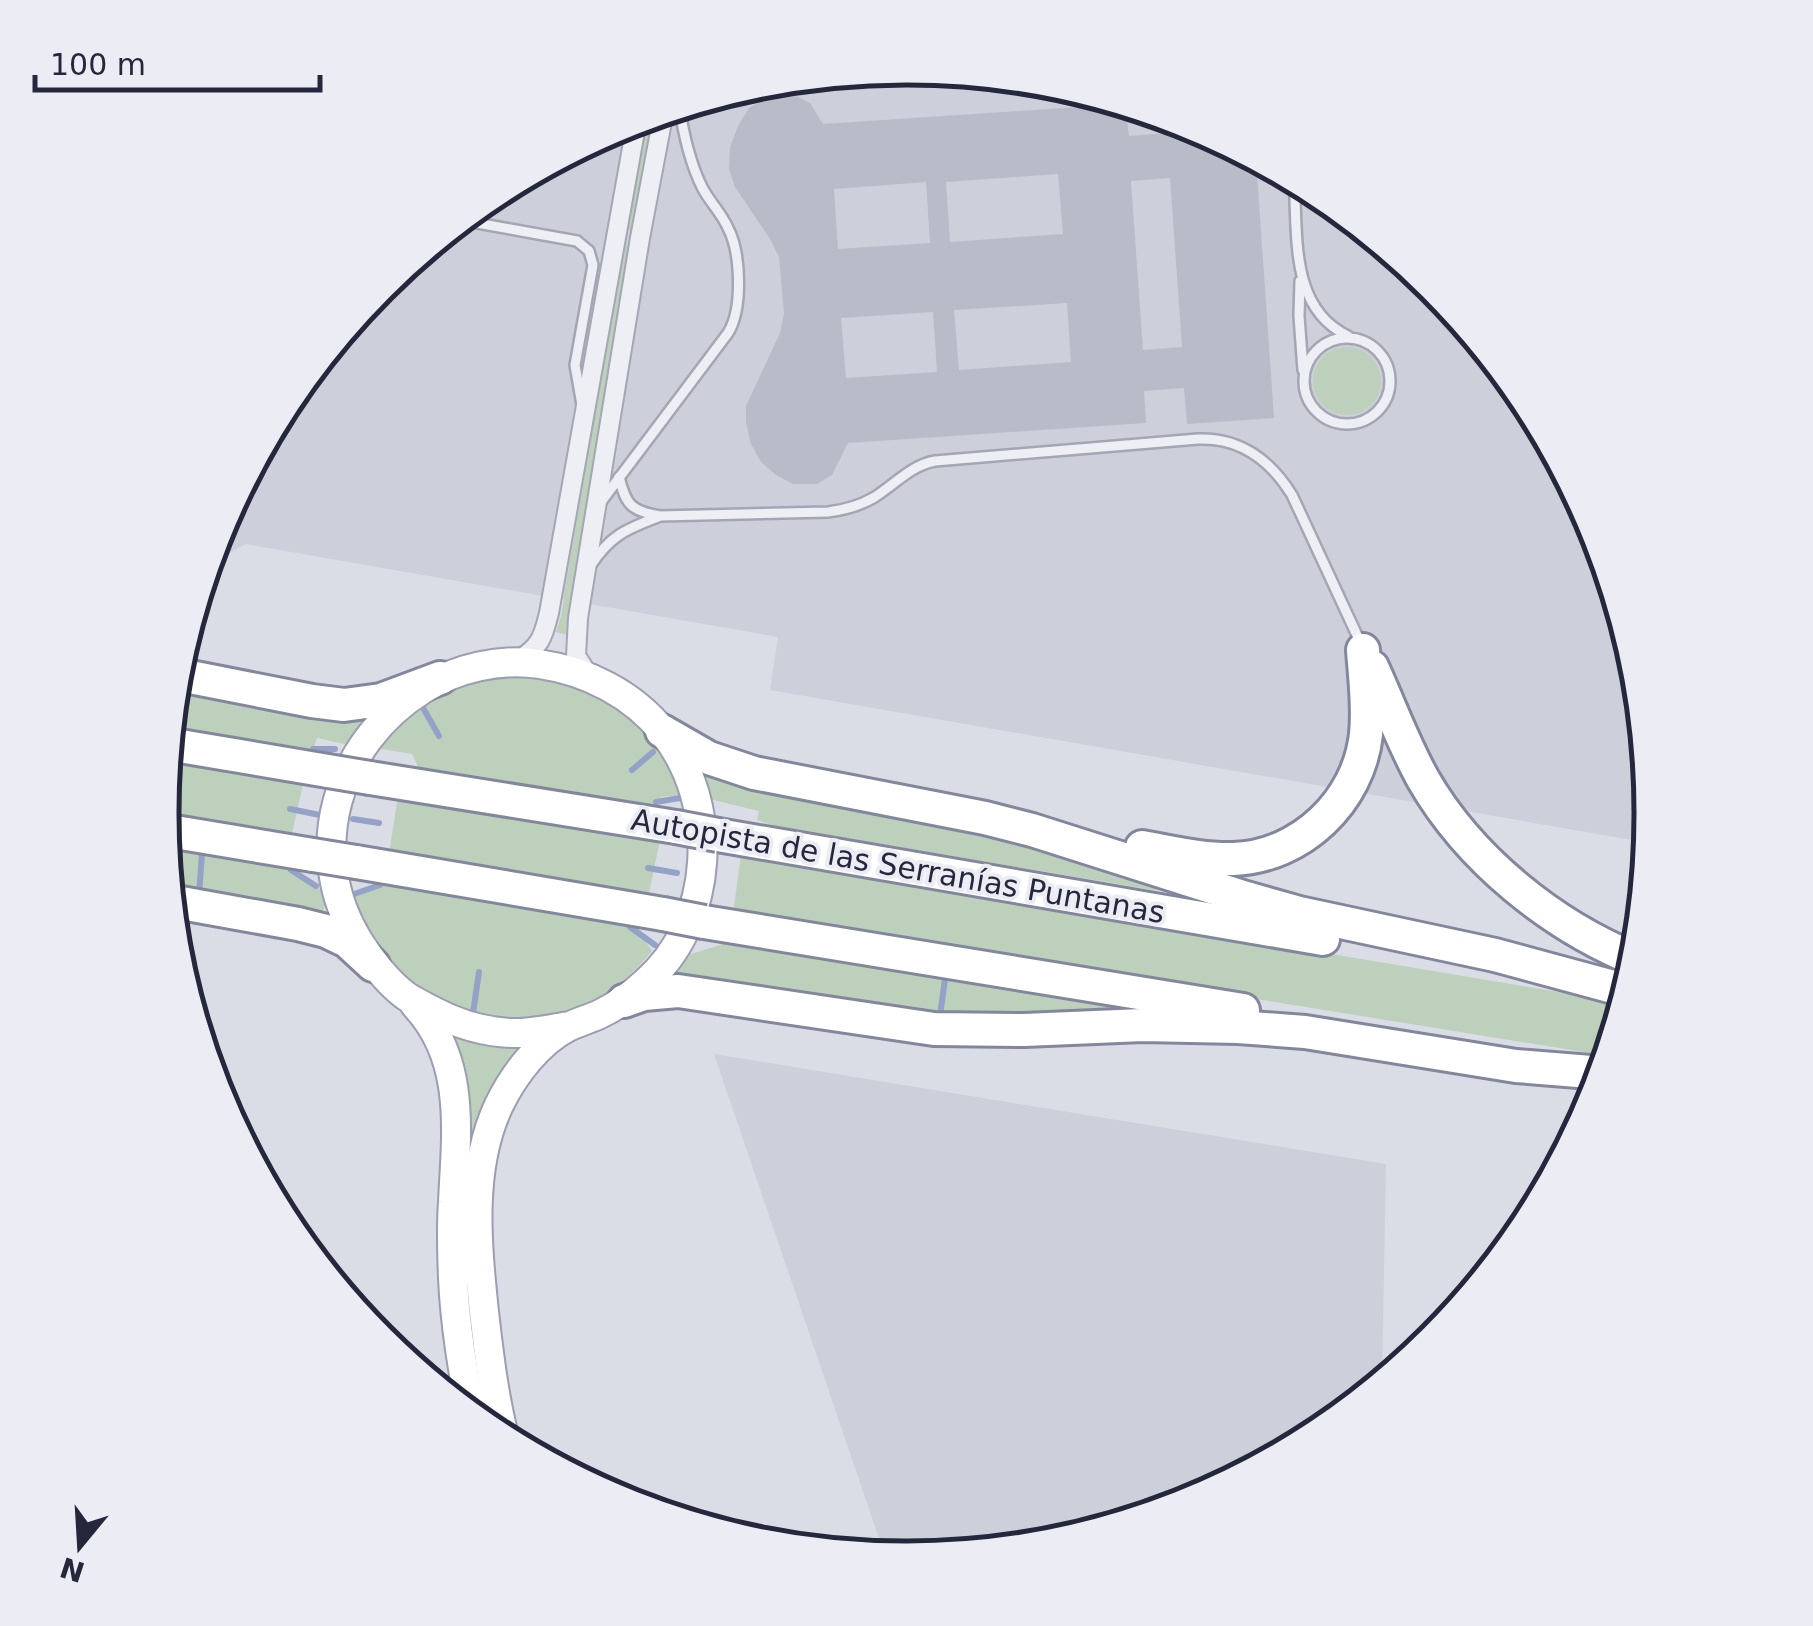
<svg xmlns="http://www.w3.org/2000/svg" width="1813" height="1626" viewBox="0 0 1813 1626" font-family="'DejaVu Sans',sans-serif">
<style>
.built{fill:#cdcfdb}
.green{fill:#bdd0bc}
.lines{fill:none;stroke-linecap:round;stroke-linejoin:round}
.stream{stroke:#95a2c7;stroke-width:6}
.building{fill:#b9bbc9;fill-rule:evenodd}
.lane-casing{stroke:#a4a7b3;stroke-width:14}
.street-casing{stroke:#a4a7b3;stroke-width:22}
.primary-casing{stroke:#9b9eb2;stroke-width:32}
.highway-casing{stroke:#83879d;stroke-width:38}
.lane{stroke:#eeeff4;stroke-width:9}
.street{stroke:#eeeff4;stroke-width:18}
.primary{stroke:#fff;stroke-width:28}
.highway{stroke:#fff;stroke-width:32}
.highway-bridge-casing{stroke:#83879d;stroke-width:38;stroke-linecap:butt}
.highway-bridge{stroke:#fff;stroke-width:32}
.labels{text-anchor:middle;dominant-baseline:central;stroke-width:8;stroke-linejoin:round;paint-order:stroke}
.street-label{font-size:30px;fill:#25283c;stroke:#ebecf4}
.rim{fill:none;stroke:#25283c;stroke-width:5}
</style>
<rect width="100%" height="100%" fill="#dbdde6"/>
<!-- built -->
<g class="built">
<polygon points="907,68 1052,82 1192,124 1321,193 1434,286 1527,399 1595,528 1638,668 1652,814 1649,843 770,690 778,637 246,544 206,566 218,527 287,398 380,285 493,193 622,124 762,82"/>
<polygon points="714,1054 1386,1164 1382,1383 1320,1433 1191,1502 1051,1544 907,1558 885,1556"/>
</g>
<!-- green -->
<g class="green">
<polygon points="656,114 633,230 626,229 648,116"/>
<polygon points="623,245 630,247 568,635 556,632 561,616"/>
<circle cx="1347" cy="381" r="34"/>
<path d="M533,675C613,694 647,721 682,795L661,797L658,807L418,767L412,754L375,748C402,713 448,680 493,676C506,674 520,675 533,675Z"/>
<polygon points="174,679 388,701 353,746 317,738 313,751 169,728"/>
<polygon points="166,758 304,780 291,838 161,816"/>
<polygon points="699,762 874,803 1181,888 1153,890 775,826 757,820 759,811 701,797"/>
<polygon points="398,796 660,840 648,898 389,854"/>
<polygon points="164,841 295,867 323,892 325,906 321,916 169,892"/>
<polygon points="741,855 1624,1003 1608,1056 733,914"/>
<path d="M395,881L634,925L652,951C636,970 616,989 593,1001C536,1030 459,1021 410,979C384,957 367,927 353,897Z"/>
<polygon points="733,941 1136,1004 1128,1015 1011,1019 930,1013 674,982 681,957"/>
<polygon points="445,1022 549,1035 473,1140 468,1085"/>
</g>
<g class="lines">
<!-- stream -->
<g class="stream">
<polyline points="422,706 439,736"/>
<polyline points="313,749 335,749"/>
<polyline points="632,770 653,752"/>
<polyline points="656,802 680,798"/>
<polyline points="290,809 320,815"/>
<polyline points="353,819 379,823"/>
<polyline points="648,868 677,873"/>
<polyline points="291,870 316,886"/>
<polyline points="354,894 380,885"/>
<polyline points="199,895 202,853"/>
<polyline points="630,927 655,945"/>
<polyline points="473,1013 479,972"/>
<polyline points="940,1016 945,979"/>
</g>
</g>
<!-- building -->
<path class="building" d="M794,95L810,103L823,124L1125,104L1129,136L1167,133L1166,116L1192,124L1256,159L1274,418L1187,424L1184,388L1144,391L1146,423L848,443L832,475L817,484H793L776,475L761,462L751,444L746,422V406L780,333L784,313L779,257L770,239L735,187L729,169L730,147L738,126L749,108L770,96ZM1058,174L1063,234L950,242L946,182ZM1170,178L1182,347L1143,350L1131,181ZM926,182L930,243L838,249L834,189ZM1067,303L1071,362L959,370L954,310ZM933,312L937,372L846,378L841,318Z"/>
<g class="lines">
<!-- lane casing -->
<g class="lane-casing">
<g id="lane">
<path d="M1294,179C1298,235 1289,308 1348,336"/>
<polyline points="460,220 577,241 589,251 593,265 575,365 582,405"/>
<polyline points="1300,281 1299,316 1303,370"/>
<circle cx="1347" cy="381" r="43"/>
<path d="M619,477C626,505 631,511 660,516L828,512C844,510 859,506 873,498C893,486 911,465 935,461L1198,439C1240,437 1271,461 1292,495L1362,646"/>
<path d="M601,502L728,333C743,309 741,253 728,228C722,214 710,202 703,189C690,164 684,134 679,107"/>
<path d="M591,565C610,536 626,529 658,517"/>
</g>
</g>
<!-- street casing -->
<g class="street-casing">
<g id="street">
<path d="M517,661C540,647 543,638 549,613L637,120"/>
<polyline points="589,676 576,656 578,618 640,238 664,111"/>
</g>
</g>
<!-- primary casing -->
<g class="primary-casing">
<g id="primary">
<path d="M415,1005C467,1060 456,1135 453,1202C451,1227 452,1253 453,1278C455,1325 463,1370 471,1415"/>
<path d="M505,1440C494,1398 489,1355 484,1312C477,1244 469,1168 499,1105C514,1074 538,1043 568,1027C578,1022 589,1019 598,1015C615,1007 631,996 645,983C716,922 720,804 664,733C633,694 587,671 539,664C500,658 457,668 423,689C336,743 303,852 359,942C372,962 387,982 406,996C415,1002 426,1007 435,1012C458,1024 486,1032 512,1033C530,1034 551,1029 569,1026"/>
</g>
</g>
<!-- highway casing -->
<g class="highway-casing">
<g id="highway">
<path d="M1372,667C1389,704 1403,743 1423,779C1469,859 1552,926 1637,960"/>
<polyline points="175,674 312,701 344,705 381,700 440,678"/>
<polyline points="662,731 709,758 754,773 985,818 1032,830 1246,898 1299,913 1495,955 1628,991"/>
<polyline points="168,744 328,771"/>
<polyline points="370,778 676,827"/>
<polyline points="163,830 313,855"/>
<polyline points="718,835 1323,939"/>
<path d="M1142,847C1171,852 1203,860 1233,859C1301,857 1359,801 1366,734C1369,706 1365,678 1363,650"/>
<polyline points="356,862 663,914"/>
<polyline points="170,901 298,924 326,931 347,941 373,965"/>
<polyline points="704,922 1243,1010"/>
<polyline points="624,1001 644,994 678,991 934,1029 1024,1030 1143,1025 1238,1027 1305,1032 1516,1066 1603,1073"/>
</g>
</g>
<!-- lane -->
<use href="#lane" class="lane"/>
<!-- street -->
<use href="#street" class="street"/>
<!-- primary -->
<use href="#primary" class="primary"/>
<!-- highway -->
<use href="#highway" class="highway"/>
<!-- highway-bridge casing -->
<g class="highway-bridge-casing">
<g id="highway-bridge">
<polyline points="328,771 370,778"/>
<polyline points="676,827 718,835"/>
<polyline points="313,855 356,862"/>
<polyline points="663,914 704,922"/>
</g>
</g>
<!-- highway-bridge -->
<use href="#highway-bridge" class="highway-bridge"/>
</g>
<g class="labels">
<!-- street labels -->
<g class="street-label">
<text transform="translate(898 866) rotate(10)">Autopista de las Serranías Puntanas</text>
</g>
</g>
<!-- crop -->
<path d="M0 0H1813V1626H0ZM906 85H907A727 727 0 0 1 1634 812V814A727 727 0 0 1 907 1541H906A727 727 0 0 1 179 814V812A727 727 0 0 1 906 85Z" fill="#ebecf4" fill-rule="evenodd"/>
<path class="rim" d="M906 85H907A727 727 0 0 1 1634 812V814A727 727 0 0 1 907 1541H906A727 727 0 0 1 179 814V812A727 727 0 0 1 906 85Z"/>
<!-- north arrow -->
<g transform="translate(80 1546) rotate(198)" stroke="#ebecf4" stroke-width="8" paint-order="stroke">
<path d="M0-8L18 38L0 25L-18 38Z" fill="#25283c"/>
<text y="-15" font-size="28" font-weight="bold" text-anchor="middle" fill="#25283c">N</text>
</g>
<!-- scale -->
<path d="M35 75v15h285v-15" fill="none" stroke="#25283c" stroke-width="5"/>
<text x="50" y="75" font-size="30" fill="#25283c" stroke="#ebecf4" stroke-width="8" paint-order="stroke">100 m</text>
</svg>
